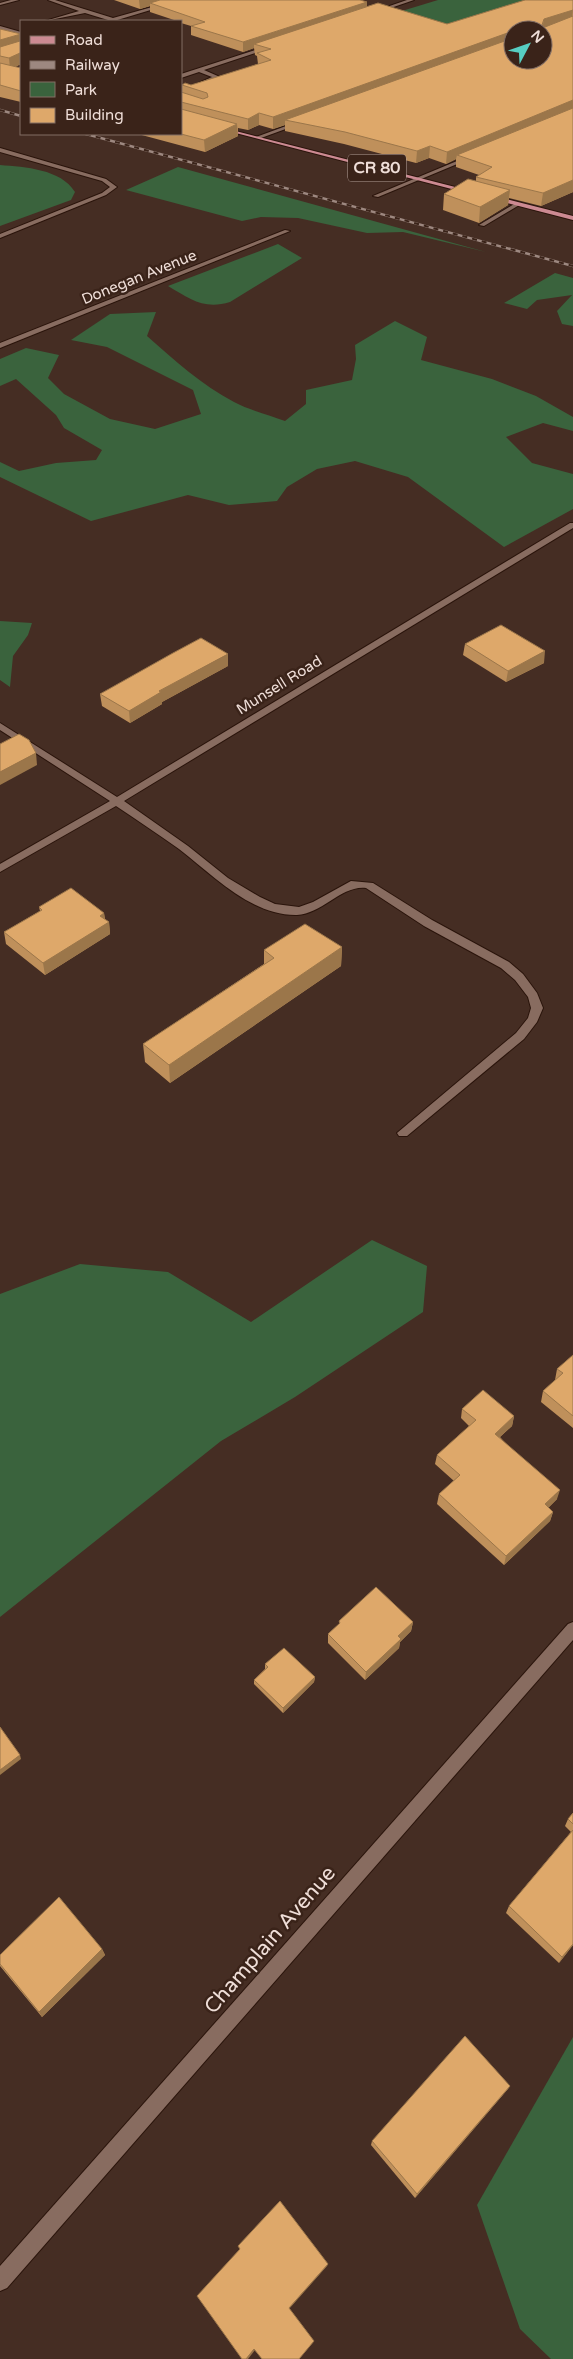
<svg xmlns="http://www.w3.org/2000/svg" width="573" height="2359" viewBox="0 0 573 2359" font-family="'Varela Round',sans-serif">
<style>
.green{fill:#3a633d}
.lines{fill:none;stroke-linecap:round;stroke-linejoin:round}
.minor-casing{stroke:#2a140b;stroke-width:2}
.major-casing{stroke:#2a140b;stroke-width:2}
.minor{fill:#886c60;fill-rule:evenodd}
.major{fill:#cc8a92;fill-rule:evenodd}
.rail-casing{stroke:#9d8880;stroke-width:2.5}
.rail{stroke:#3a2319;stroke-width:2;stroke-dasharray:5;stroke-linecap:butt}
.wall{fill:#bf905b;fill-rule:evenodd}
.shaded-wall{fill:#9b764a}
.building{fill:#dea86a;stroke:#9b764a}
.labels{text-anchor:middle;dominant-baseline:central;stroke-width:5;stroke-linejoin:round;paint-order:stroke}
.far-street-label{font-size:15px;fill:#efded8;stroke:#3a2319}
.shield{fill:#3a2319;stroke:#b9a69f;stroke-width:1}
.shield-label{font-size:16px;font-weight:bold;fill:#efded8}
.near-street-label{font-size:21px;fill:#efded8;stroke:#3a2319}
</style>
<rect width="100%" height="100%" fill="#452d23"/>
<!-- green -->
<g class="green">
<polygon points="438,0 525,0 442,30 392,14"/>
<path d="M0,165C25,167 61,169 75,192L71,200L0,226Z"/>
<polygon points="178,167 486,252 403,232 367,233 298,218 261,217 242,221 126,190"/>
<path d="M278,244L302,258L230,302C204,310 190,299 168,286Z"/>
<polygon points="555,273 573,278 573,326 562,324 557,311 572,295 537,300 527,309 504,303"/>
<path d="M156,312L147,336C174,360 202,385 234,402C249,410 269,415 285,421L306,404V390L352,380L356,359L355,345L395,321L427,337L421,360L492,379L536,396L573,417V431L543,423L506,437L532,463L573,474V509L504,547L408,477L355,461L317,469L287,487L277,501L229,505L188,495L91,521L0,477V462L19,471L56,463L96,460L102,450L64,428L56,415L16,379L0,386V359L26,348L59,355L48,378L64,394L110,419L155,429L201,414L193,390L107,347L71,340L110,314Z"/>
<polygon points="0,621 32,623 28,635 13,656 10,687 0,680"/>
<polygon points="372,1240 427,1266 423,1312 295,1397 221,1441 0,1617 0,1294 80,1264 168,1272 251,1322"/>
<polygon points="573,2037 573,2359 551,2359 520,2329 477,2205"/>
</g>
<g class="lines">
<!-- minor casing -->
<g class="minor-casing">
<g id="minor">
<polygon points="11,0 19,0 0,5 0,3"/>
<polygon points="48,0 55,0 113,18 177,0 184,0 114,21 107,21 108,20 85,13 45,21 79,11"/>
<polygon points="407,0 414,0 376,13 372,12"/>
<polygon points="0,26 21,32 21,34 0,30"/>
<polygon points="268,46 273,47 204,70 220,77 181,95 181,91 212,77 199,72 181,78 181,74"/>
<polygon points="297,122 302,123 261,138 256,137"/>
<polygon points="0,148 106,179 117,187 106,195 0,238 0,234 102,193 110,187 102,181 0,152"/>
<polygon points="469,156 474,157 378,197 373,196"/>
<polygon points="516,203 521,204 484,226 479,225"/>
<polygon points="285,230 290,231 0,348 0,343"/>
<path d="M570,523H573V528L124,801L188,846L228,878L260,897L275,904L299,907L313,902L351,881L373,883L432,920L509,962L523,974L537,993L543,1008L537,1022L524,1039L407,1136H399L397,1133L516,1033L528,1018L531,1008L528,997L515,980L501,968L424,926L366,888C342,885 322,914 297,915C251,916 213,875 179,849C158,834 137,820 116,806L0,872V864L110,801L0,730V723L117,797Z"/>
<polygon points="573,1622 573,1640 7,2288 0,2291 0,2266 568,1624"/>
</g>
</g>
<!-- major casing -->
<g class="major-casing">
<g id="major">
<polygon points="220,127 471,191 472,192 467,193 220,129"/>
<polygon points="494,196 573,216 573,220 492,199"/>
</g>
</g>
<!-- minor -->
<use href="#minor" class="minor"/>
<!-- major -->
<use href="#major" class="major"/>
<!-- rail casing -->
<g class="rail-casing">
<g id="rail">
<polyline points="0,110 21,116"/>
<polyline points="86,134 573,266"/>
</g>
</g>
<!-- rail -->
<use href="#rail" class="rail"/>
</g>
<!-- wall -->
<g class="wall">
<polygon points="114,0 360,0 367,7 447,24 573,0 573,192 541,206 509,198 508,205 479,223 443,210 444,194 476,181 476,177 479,175 456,167 456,159 446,164 429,158 416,163 344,144 285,131 285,125 273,129 259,125 248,130 238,128 238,136 205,152 138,134 181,134 182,85 191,85 258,64 257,56 255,55 254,48 243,52 191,35 191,26 181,23 181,21 177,21 150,12 150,6 140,9"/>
<path d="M0,29L21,34V102L0,97ZM21,64V68L15,67Z"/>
<polygon points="465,644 544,663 506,682 463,655"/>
<polygon points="228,666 162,702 162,704 130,723 102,706 100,694"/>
<polygon points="39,907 104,913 105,919 109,922 110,934 45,975 6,944 4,932 40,911"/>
<polygon points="342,947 341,966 170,1083 145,1062 143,1044 264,964 264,950"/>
<polygon points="573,1355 573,1428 541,1402 543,1391 555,1380 557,1369"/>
<polygon points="462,1409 514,1416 512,1426 500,1437 557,1499 548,1508 553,1512 550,1521 504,1565 437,1504 439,1494 454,1481 435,1464 437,1455 469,1426 461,1418"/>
<polygon points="339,1621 413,1622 411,1631 400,1642 399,1648 365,1680 328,1643 328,1634 339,1624"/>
<polygon points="265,1664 315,1677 314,1682 283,1713 254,1684 254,1680 265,1669"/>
<polygon points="573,1813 573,1945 559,1963 506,1913 509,1906 571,1832 565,1826 568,1819"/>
<polygon points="102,1949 105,1955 42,2017 0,1966 0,1955"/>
<polygon points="510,2086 507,2090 415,2198 371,2145 372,2141"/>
</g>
<!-- shaded-wall -->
<g class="shaded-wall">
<polygon points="139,0 170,0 150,3 150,6 140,9"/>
<polygon points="367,2 367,11 254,44 254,48 243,52 243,42"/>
<polygon points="573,10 572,20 542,30 544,19"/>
<polygon points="513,31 513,42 285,120 285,125 273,129 273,117"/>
<polygon points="21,34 21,46 0,51 0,40"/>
<polygon points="20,53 21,64 10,69 9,58"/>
<polygon points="573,100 573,111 457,155 456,159 446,164 447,152"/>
<polygon points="259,113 259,125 248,130 248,119"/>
<polygon points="237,124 238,136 205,152 204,140"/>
<polygon points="430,146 429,158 416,163 417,151"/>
<polygon points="573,180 573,192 541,206 543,193"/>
<polygon points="510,190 508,205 479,223 480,207"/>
<polygon points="545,651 544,663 506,682 508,671"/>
<polygon points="228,654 228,666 162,702 162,704 130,723 129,711 159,691"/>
<polygon points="36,753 37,765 0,785 0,772"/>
<polygon points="104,913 105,924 109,922 110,934 45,975 43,963 100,916"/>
<polygon points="342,947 341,966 170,1083 169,1065"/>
<polygon points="514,1416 512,1426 493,1443 495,1434"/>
<polygon points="560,1490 557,1499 542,1514 545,1504"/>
<polygon points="553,1512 550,1521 504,1565 506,1556"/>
<polygon points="413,1622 411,1631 400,1642 399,1648 365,1680 366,1672 398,1636"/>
<polygon points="315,1677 314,1682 283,1713 283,1708"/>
<polygon points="20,1755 21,1759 0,1775 0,1770"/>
<polygon points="573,1944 573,1945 559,1963 562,1957"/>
<polygon points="102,1949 105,1955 42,2017 39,2012"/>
<polygon points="510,2086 507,2090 415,2198 417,2194"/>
<polygon points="328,2264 327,2266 289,2309 289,2308"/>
<polygon points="254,2349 255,2350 248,2359 246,2359"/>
</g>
<!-- building -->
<g class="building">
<polygon points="160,0 360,0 367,2 243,42 191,26 205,22 150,3"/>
<polygon points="525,0 573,0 573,10 544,19 542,25 545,27 573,16 573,100 447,152 430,146 417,151 345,132 285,120 513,38 513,60 543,60 543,30 513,30 513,31 273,117 259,113 248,119 181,102 181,92 203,99 208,97 207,93 182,85 185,83 191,85 271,60 257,53 271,49 254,44 378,3 447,24"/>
<polygon points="0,29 21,34 21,91 0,85 0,63 21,68 20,53 9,58 0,56 0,47 20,41 21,34 0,40"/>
<polygon points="573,108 573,180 543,193 476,177 492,167 457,155"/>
<polygon points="181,109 237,124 204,140 181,134"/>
<polygon points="468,179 510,190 480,207 444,194"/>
<polygon points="501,625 545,651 508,671 465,644"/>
<polygon points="201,638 228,654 159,691 161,692 129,711 100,694 173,653"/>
<polygon points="19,734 29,740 36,753 0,772 0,744"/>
<polygon points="71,888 104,913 100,916 109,922 43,963 4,932 42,910 39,907"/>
<polygon points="305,924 342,947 169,1065 143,1044 274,958 264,950"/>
<polygon points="573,1355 573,1416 543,1391 563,1373 557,1369"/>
<polygon points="483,1390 514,1416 495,1434 560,1490 545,1504 553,1512 506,1556 439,1494 460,1475 437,1455 476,1420 462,1409"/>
<polygon points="376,1587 413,1622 398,1636 401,1639 366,1672 328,1634 340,1623 339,1621"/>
<polygon points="284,1648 315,1677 283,1708 254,1680 268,1667 265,1664"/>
<polygon points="0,1727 20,1755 0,1770"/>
<polygon points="573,1813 573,1824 568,1819"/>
<polygon points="573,1830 573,1944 562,1957 509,1906"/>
<polygon points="59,1897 102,1949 39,2012 0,1964 0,1955"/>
<polygon points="465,2036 510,2086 417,2194 372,2141"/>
<polygon points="280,2201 328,2264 289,2308 314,2341 299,2359 262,2359 254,2349 246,2359 242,2359 197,2296 240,2249 238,2246"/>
</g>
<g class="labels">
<!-- far-street labels -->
<g class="far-street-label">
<text transform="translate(139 277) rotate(-22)">Donegan Avenue</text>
<text transform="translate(279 685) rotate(-32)">Munsell Road</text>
</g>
<!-- shield labels -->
<rect class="shield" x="348" y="154.5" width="58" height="27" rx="4"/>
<g class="shield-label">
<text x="377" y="168">CR 80</text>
</g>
<!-- near-street labels -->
<g class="near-street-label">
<text transform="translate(270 1940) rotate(-49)">Champlain Avenue</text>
</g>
</g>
<!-- legend -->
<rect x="20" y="20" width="162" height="115" fill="#3a2319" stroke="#826e65"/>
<rect x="30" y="36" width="25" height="8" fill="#cc8a92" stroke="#826e65"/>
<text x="65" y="45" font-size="15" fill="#efded8">Road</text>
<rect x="30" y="61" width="25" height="8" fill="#9d8880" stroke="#826e65"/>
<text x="65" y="70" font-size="15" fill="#efded8">Railway</text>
<rect x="30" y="82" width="25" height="15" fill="#3a633d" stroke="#826e65"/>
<text x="65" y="95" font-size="15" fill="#efded8">Park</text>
<rect x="30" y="108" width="25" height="15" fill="#dea86a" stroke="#826e65"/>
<text x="65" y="120" font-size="15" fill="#efded8">Building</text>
<!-- north arrow -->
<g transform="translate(528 45) rotate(49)"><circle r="24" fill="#3a2319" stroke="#826e65"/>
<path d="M0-4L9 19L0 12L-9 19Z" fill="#57cec2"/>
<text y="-8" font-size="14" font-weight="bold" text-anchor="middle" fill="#efded8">N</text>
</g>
</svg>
